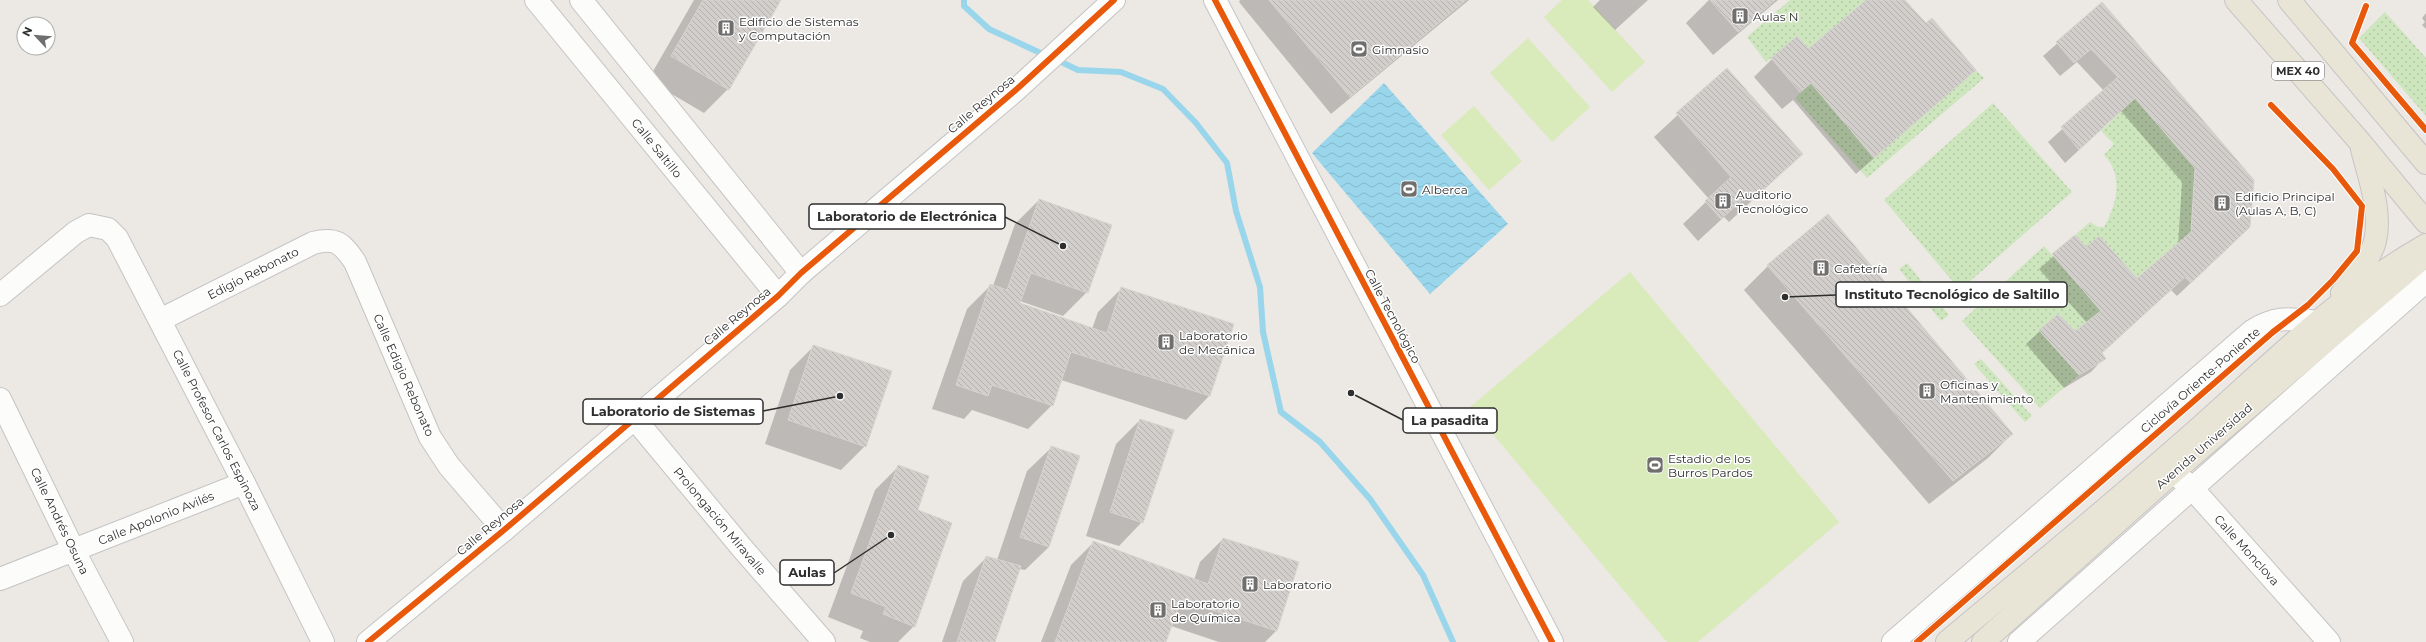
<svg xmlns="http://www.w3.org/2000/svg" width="2426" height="642" viewBox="0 0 2426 642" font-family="Montserrat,sans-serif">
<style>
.garden{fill:url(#garden-dots)}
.pitch{fill:#d9eabb}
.water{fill:url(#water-waves)}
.shadow{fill:#0003}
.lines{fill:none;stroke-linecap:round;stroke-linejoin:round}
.stream{stroke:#99d6ec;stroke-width:6}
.building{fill:url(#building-back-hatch);stroke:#d7d4d0}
.street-casing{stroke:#c5c4c5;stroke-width:24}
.secondary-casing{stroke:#c5c4c5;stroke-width:24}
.primary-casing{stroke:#c6c5c4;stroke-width:24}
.street{stroke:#fcfcfb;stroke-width:22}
.secondary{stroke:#fcfcfb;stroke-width:22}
.primary{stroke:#e8e4d6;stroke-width:22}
.cycleway-casing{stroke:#fff;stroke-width:8}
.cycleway{stroke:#e8590c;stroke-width:6}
.labels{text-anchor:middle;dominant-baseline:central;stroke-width:3;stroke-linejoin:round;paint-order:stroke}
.shield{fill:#fff;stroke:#6d6d6d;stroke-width:1}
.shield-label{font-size:11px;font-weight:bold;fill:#2e2e2e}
.poi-label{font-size:12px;fill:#2e2e2e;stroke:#fff;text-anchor:start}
.street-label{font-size:12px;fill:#2e2e2e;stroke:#fff}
.leader{fill:none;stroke:#2e2e2e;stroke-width:1.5}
.callout-dot{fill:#2e2e2e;stroke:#fff;stroke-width:1.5}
.callout{fill:#fff;stroke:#2e2e2e;stroke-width:1.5}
.callout-label{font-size:13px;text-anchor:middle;font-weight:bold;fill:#2e2e2e}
</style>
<defs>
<pattern id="garden-dots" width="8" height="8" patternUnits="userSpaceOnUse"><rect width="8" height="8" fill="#cee6be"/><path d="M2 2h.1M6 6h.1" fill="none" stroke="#b1c6a4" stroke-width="1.8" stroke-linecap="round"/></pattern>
<pattern id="water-waves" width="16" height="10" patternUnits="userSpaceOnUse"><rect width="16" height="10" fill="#99d6ec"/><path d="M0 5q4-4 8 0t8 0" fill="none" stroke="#84b8cb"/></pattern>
<pattern id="building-back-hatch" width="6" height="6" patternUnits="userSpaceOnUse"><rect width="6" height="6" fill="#d1cecb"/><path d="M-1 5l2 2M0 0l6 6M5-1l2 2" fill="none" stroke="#b4b1af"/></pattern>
</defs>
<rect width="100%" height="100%" fill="#ece8e4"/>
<!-- garden -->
<g class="garden">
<polygon points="1790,0 1866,0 1808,49 1797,36 1766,62 1747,37"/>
<polygon points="2385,12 2426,58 2426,116 2359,38"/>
<polygon points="1976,70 1984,78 1867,178 1795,98 1811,83 1874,157"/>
<path d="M2135,98L2195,168L2191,232L2122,291L2127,268L2099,236L2086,247L2075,235L2090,222L2098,227H2104C2117,204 2124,175 2104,155L2114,144L2101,131Z"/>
<polygon points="1993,103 2072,192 1960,290 1884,200"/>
<polygon points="2044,246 2101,311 2075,331 2058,314 2039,330 2079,375 2040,408 1962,321"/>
<polygon points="1907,263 1949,315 1941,321 1899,269"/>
<polygon points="1981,359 2032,416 2025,422 1974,364"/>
</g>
<!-- pitch -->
<g class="pitch">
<polygon points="1562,0 1588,0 1645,62 1612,92 1544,17"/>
<polygon points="1528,38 1590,107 1552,142 1490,73"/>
<polygon points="1474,106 1522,161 1489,190 1441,135"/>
<polygon points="1630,272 1839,522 1698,642 1667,642 1470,407"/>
</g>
<!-- water -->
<polygon class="water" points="1384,83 1508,224 1430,294 1312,153"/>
<!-- shadow -->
<g class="shadow">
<polygon points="694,0 780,0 728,89 704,113 648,80"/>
<polygon points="1240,0 1469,0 1331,114 1239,2"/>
<polygon points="1600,0 1648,0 1615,30 1593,7"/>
<polygon points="1709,0 1778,0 1713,55 1686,23"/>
<polygon points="1868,0 1904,0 1926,24 1975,70 1856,174 1793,100 1782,109 1754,77 1772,59 1808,51"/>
<polygon points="2102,4 2253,180 2235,241 2177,296 2171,290 2101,353 2104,358 2091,372 2064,388 2026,344 2040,331 2075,333 2087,323 2039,269 2075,237 2086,249 2137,280 2178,245 2182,182 2121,111 2065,163 2048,142 2104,91 2077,62 2060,76 2043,56"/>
<polygon points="2426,13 2426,29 2422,25 2425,22 2422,18"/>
<polygon points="1726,70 1802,154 1729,222 1724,217 1698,241 1683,224 1709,199 1654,137"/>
<polygon points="1039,200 1087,292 1063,316 1020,301 1019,303 1092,329 1098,312 1122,288 1209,396 1186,420 1061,380 1052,405 1028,429 972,410 964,419 932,409 967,309 991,285 993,286 1015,224"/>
<polygon points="1768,266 2012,434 1988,458 1929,504 1744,290"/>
<polygon points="814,346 865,446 841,470 765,444 790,370"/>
<polygon points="1140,420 1142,522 1119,546 1086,536 1116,444"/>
<polygon points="1051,448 1049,547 1025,570 1019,569 994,642 942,642 963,581 987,557 997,560 1027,471"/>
<polygon points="899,466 916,511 914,626 898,642 870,642 860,638 863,631 828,617 875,490"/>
<polygon points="1223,539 1277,630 1265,642 1219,642 1171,626 1165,642 1041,642 1071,565 1094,542 1194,580 1200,562"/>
</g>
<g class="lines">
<!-- stream -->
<g class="stream">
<polyline points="964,0 964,6 989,29 1047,56"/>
<polyline points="1055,59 1078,70 1121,72 1163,89 1196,123 1227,163 1236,211 1260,287 1263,332 1281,412 1320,442 1370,499 1423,575 1453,642"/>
</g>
</g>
<!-- building -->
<g class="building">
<polygon points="703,0 781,0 729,90 671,56"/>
<polygon points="1269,0 1466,0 1350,97"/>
<polygon points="1710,0 1775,0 1738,32"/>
<polygon points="1866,0 1905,0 1926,23 1932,18 1976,70 1874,158 1811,83 1800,92 1771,58 1797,36 1808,49"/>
<polygon points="2102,2 2254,180 2250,227 2191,283 2185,277 2102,353 2106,359 2079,375 2039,330 2058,314 2075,331 2101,311 2052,254 2075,235 2086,247 2099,236 2137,278 2191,232 2195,168 2135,98 2079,150 2061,127 2118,77 2091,49 2074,63 2056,42"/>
<polygon points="1727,68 1803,154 1752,200 1748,195 1721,219 1705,201 1731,177 1676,113"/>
<polygon points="1039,199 1112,225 1088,293 1031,273 1020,303 1107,333 1121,287 1234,324 1210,396 1071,352 1053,406 992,385 988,396 956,385 990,284 1007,290"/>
<polygon points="1828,214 2013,434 1953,481 1767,265"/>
<polygon points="813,345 892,371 866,447 788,420"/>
<polygon points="1140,419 1174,430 1143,523 1110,512"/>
<polygon points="1051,446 1080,456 1049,547 1020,537"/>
<polygon points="898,465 929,476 918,510 952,523 915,627 883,614 886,607 851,593"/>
<polygon points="1223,538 1299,562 1277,631 1181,600 1166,642 1055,642 1093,541 1208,584"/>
<polygon points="986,556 1021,566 995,642 957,642"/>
</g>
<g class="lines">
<!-- street casing -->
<g class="street-casing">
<g id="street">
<polyline points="536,0 778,296"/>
<polyline points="581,0 801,273"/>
<polyline points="1215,0 1552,642"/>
<polyline points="0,295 76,232 89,225 108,229 117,238 244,483 323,642"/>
<path d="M160,320L313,243C336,237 342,243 355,262L430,437L449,466L504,530"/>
<polyline points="0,399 74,551 122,642"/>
<polyline points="634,418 742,548 824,642"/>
<polyline points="2159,464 2173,472 2191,487 2329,642"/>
<polyline points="0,579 244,483"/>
<polyline points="368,642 504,530 778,296 801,273 1018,88 1114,0"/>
</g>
</g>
<!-- secondary casing -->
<g class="secondary-casing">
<g id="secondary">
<path d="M1893,642L2252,331C2278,315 2290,319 2319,322"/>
<polyline points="2019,642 2426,281"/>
</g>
</g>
<!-- primary casing -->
<g class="primary-casing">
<g id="primary">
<polyline points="2236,0 2360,142 2426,222"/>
<polyline points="2289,0 2426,163"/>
<path d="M2342,293C2354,277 2370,260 2375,241C2382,212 2369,177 2362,149"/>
<path d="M1947,642C2031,571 2116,502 2198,429C2270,365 2341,293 2426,245"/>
<polyline points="1983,642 2173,472 2419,261"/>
</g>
</g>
<!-- street -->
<use href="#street" class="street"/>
<!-- secondary -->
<use href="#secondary" class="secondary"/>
<!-- primary -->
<use href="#primary" class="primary"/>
<!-- cycleway casing -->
<g class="cycleway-casing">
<g id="cycleway">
<polyline points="1215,0 1552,642"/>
<polyline points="2366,6 2352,43 2426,130"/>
<polyline points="368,642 504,530 778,296 801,273 1018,88 1114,0"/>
<polyline points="1917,642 2273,332 2308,305 2333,280 2357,251 2362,206 2333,169 2271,105"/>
</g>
</g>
<!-- cycleway -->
<use href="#cycleway" class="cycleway"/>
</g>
<!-- icons -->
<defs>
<g id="building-square" transform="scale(0.9)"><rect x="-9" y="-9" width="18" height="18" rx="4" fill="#706f6e" stroke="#fff"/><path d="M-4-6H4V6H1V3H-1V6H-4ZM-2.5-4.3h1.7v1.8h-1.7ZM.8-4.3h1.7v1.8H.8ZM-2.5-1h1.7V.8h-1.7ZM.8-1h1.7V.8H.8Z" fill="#fff"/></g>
<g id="stadium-square" transform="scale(0.9)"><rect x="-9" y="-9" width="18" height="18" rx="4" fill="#706f6e" stroke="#fff"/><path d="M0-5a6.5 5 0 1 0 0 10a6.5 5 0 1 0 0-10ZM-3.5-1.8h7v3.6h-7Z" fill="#fff"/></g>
</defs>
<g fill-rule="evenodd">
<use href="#building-square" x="1740" y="16"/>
<use href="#building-square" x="726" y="28"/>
<use href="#stadium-square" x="1359" y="49"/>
<use href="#stadium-square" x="1409" y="189"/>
<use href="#building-square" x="1723" y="201"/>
<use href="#building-square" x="2222" y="203"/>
<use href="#building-square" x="1821" y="268"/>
<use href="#building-square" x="1166" y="342"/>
<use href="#building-square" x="1927" y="391"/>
<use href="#stadium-square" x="1655" y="465"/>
<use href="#building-square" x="1250" y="584"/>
<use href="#building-square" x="1158" y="610"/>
</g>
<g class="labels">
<!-- shield labels -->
<rect class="shield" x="2272" y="62" width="52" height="18" rx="3"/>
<g class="shield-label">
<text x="2298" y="71">MEX 40</text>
</g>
<!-- poi labels -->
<g class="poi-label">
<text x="1753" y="16">Aulas N</text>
<text x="739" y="21">Edificio de Sistemas<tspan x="739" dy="14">y Computación</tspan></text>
<text x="1372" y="49">Gimnasio</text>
<text x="1422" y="189">Alberca</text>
<text x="1736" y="194">Auditorio<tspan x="1736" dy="14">Tecnológico</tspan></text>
<text x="2235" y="196">Edificio Principal<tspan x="2235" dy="14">(Aulas A, B, C)</tspan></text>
<text x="1834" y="268">Cafetería</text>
<text x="1179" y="335">Laboratorio<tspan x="1179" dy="14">de Mecánica</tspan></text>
<text x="1940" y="384">Oficinas y<tspan x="1940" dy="14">Mantenimiento</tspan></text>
<text x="1668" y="458">Estadio de los<tspan x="1668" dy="14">Burros Pardos</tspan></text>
<text x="1263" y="584">Laboratorio</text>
<text x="1171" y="603">Laboratorio<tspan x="1171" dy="14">de Química</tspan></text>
</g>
<!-- street labels -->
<g class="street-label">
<text transform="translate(981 104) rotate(-40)">Calle Reynosa</text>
<text transform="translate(657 148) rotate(51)">Calle Saltillo</text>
<text transform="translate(253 273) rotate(-27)">Edigio Rebonato</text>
<text transform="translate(737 316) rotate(-40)">Calle Reynosa</text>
<text transform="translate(1393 316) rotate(62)">Calle Tecnológico</text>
<text transform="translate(404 375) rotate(66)">Calle Edigio Rebonato</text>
<text transform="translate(2200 380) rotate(-41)">Ciclovía Oriente-Poniente</text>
<text transform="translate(217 430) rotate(63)">Calle Profesor Carlos Espinoza</text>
<text transform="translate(2204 446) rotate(-41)">Avenida Universidad</text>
<text transform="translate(156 518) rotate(-22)">Calle Apolonio Avilés</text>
<text transform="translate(60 521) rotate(64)">Calle Andrés Osuna</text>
<text transform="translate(720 521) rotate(50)">Prolongación Miravalle</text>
<text transform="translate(490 526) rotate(-40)">Calle Reynosa</text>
<text transform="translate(2247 550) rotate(48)">Calle Monclova</text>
</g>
</g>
<!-- callouts -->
<path class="leader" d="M1063 246L1005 217M1785 297L1836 295M840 396L763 411M1351 393L1403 420M891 535L834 573"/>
<g class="callout-dot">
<circle cx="1063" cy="246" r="4"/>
<circle cx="1785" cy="297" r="4"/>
<circle cx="840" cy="396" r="4"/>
<circle cx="1351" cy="393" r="4"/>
<circle cx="891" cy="535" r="4"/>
</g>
<g class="callout">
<rect x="809" y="204" width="196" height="25" rx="4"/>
<rect x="1836" y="282" width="231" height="25" rx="4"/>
<rect x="583" y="399" width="180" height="25" rx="4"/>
<rect x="1403" y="408" width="94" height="25" rx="4"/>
<rect x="780" y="560" width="54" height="25" rx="4"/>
</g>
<g class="callout-label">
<text x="907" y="221">Laboratorio de Electrónica</text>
<text x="1952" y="299">Instituto Tecnológico de Saltillo</text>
<text x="673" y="416">Laboratorio de Sistemas</text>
<text x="1450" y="425">La pasadita</text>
<text x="807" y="577">Aulas</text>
</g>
<!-- north arrow -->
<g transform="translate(36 36) rotate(296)"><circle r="19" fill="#ffffff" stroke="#ababab"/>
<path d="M0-3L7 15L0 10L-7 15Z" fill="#706f6e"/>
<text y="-6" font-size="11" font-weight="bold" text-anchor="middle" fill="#2e2e2e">N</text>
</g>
</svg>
